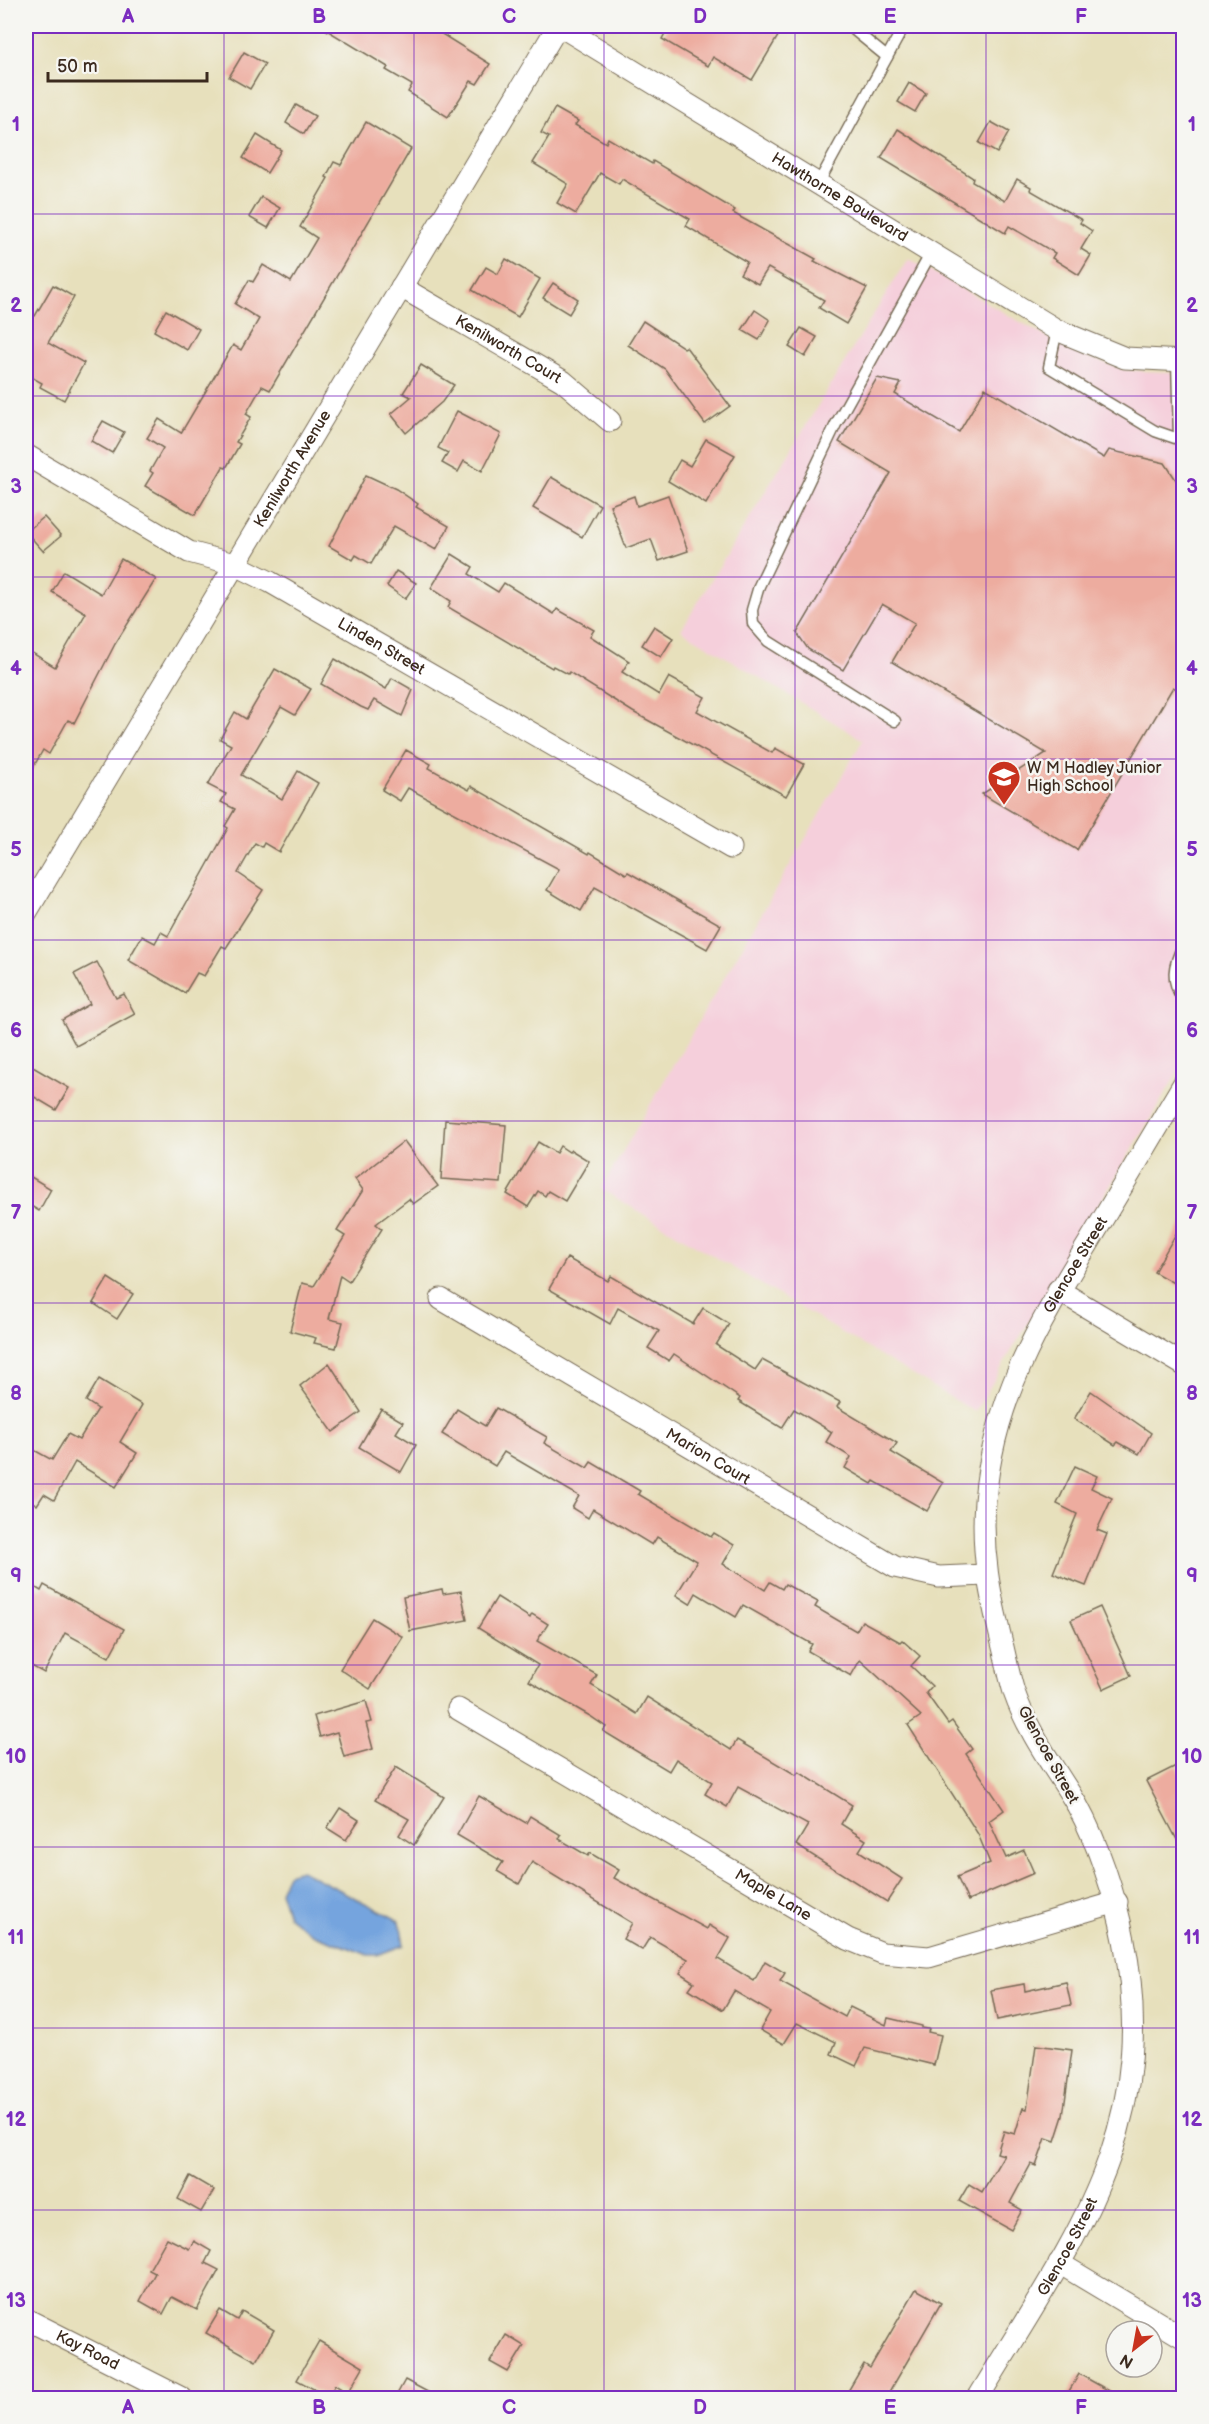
<svg xmlns="http://www.w3.org/2000/svg" width="1209" height="2424" viewBox="0 0 1209 2424" font-family="'Balsamiq Sans',sans-serif">
<style>
.built{fill:#f5cfdb}
.water{fill:#74a4de;stroke:#58677e;stroke-width:1.5}
.building{fill:#edac9f}
.lines{fill:none;stroke-linecap:round;stroke-linejoin:round}
.lane-casing{stroke:#776a55;stroke-width:13}
.street-casing{stroke:#776a55;stroke-width:23}
.lane{stroke:#fff;stroke-width:10}
.street{stroke:#fff;stroke-width:21}
.grid{fill:none;stroke:#7b2cbf;stroke-width:1.5;stroke-opacity:0.55}
.labels{text-anchor:middle;dominant-baseline:central;stroke-width:5;stroke-linejoin:round;paint-order:stroke}
.street-label{font-size:16px;fill:#3b2a1e;stroke:#f6f6f2}
.poi-label{font-size:16px;fill:#3b2a1e;stroke:#f6f6f2;text-anchor:start}
.neatline{fill:none;stroke:#7b2cbf;stroke-width:2}
.grid-label{font-size:20px;text-anchor:middle;font-weight:bold;fill:#7b2cbf}
</style>
<rect width="100%" height="100%" fill="#f6f6f2"/>
<filter id="ink" filterUnits="userSpaceOnUse"><feTurbulence type="fractalNoise" baseFrequency=".0167" numOctaves="2"/><feDisplacementMap in="SourceGraphic" scale="12" xChannelSelector="R" yChannelSelector="G"/><feConvolveMatrix kernelMatrix="1 2 1 2 8 2 1 2 1" color-interpolation-filters="sRGB"/></filter>
<filter id="wash" filterUnits="userSpaceOnUse"><feTurbulence type="fractalNoise" baseFrequency=".008" numOctaves="4" result="noise"/><feDisplacementMap in="SourceGraphic" scale="24" xChannelSelector="R" yChannelSelector="G"/><feGaussianBlur stdDeviation="1.35" result="paint"/><feColorMatrix in="noise" values="0 0 0 0 0 0 0 0 0 0 0 0 0 0 0 0 0 1.4 0 .05"/><feComposite in="paint" operator="in"/></filter>
<g filter="url(#wash)">
<rect width="100%" height="100%" fill="#e7e0bc"/>
<!-- built -->
<polygon class="built" points="908,258 1073,352 1125,370 1183,373 1183,1064 975,1412 601,1189 863,740 681,630"/>
<!-- water -->
<polygon class="water" points="301,1870 400,1921 404,1945 377,1955 368,1955 312,1934 288,1916 280,1891 288,1874"/>
<g id="blocks">
<!-- building -->
<g class="building">
<polygon points="320,26 429,26 490,64 477,84 471,81 448,117 408,92 412,85 386,70 388,67"/>
<polygon points="669,26 784,26 752,80 713,57 708,66 662,39"/>
<polygon points="244,52 265,64 250,89 229,77"/>
<polygon points="909,83 926,93 915,112 898,102"/>
<polygon points="296,105 315,116 304,134 286,123"/>
<polygon points="555,108 578,121 575,125 606,143 608,138 652,164 653,161 735,210 733,213 740,217 816,259 814,261 867,288 846,324 819,308 824,300 768,268 758,284 740,274 747,262 686,226 690,219 622,179 619,184 600,173 576,214 557,203 568,184 533,163 549,137 541,133"/>
<polygon points="366,122 411,149 270,390 262,386 246,414 251,417 236,442 240,444 226,468 223,467 195,515 145,486 153,473 150,471 163,448 147,438 159,419 181,433 233,345 241,350 259,319 235,304 249,280 253,282 263,265 291,282 317,238 300,227 328,178 326,177 334,162 341,165"/>
<polygon points="991,122 1009,132 997,153 979,143"/>
<polygon points="898,129 973,178 972,182 1005,201 1017,179 1031,187 1030,190 1082,220 1080,223 1092,231 1081,249 1091,255 1079,275 1052,258 1055,253 1009,226 1005,233 881,158"/>
<polygon points="257,135 281,150 267,173 243,158"/>
<polygon points="261,197 280,208 268,228 249,217"/>
<polygon points="506,259 540,279 518,317 472,290 486,267 498,274"/>
<polygon points="553,283 578,299 569,314 543,298"/>
<polygon points="53,285 74,297 48,343 84,363 64,400 40,387 42,383 26,374 26,311 35,316"/>
<polygon points="166,310 199,329 187,350 154,331"/>
<polygon points="755,310 770,320 759,340 742,330"/>
<polygon points="643,321 684,348 686,347 730,406 705,424 665,369 628,345"/>
<polygon points="801,328 817,337 805,357 789,347"/>
<polygon points="421,365 454,385 442,402 406,433 391,414 411,397 403,393"/>
<polygon points="877,378 901,383 895,394 959,432 985,388 1104,458 1109,450 1165,463 1184,492 1184,693 1173,687 1077,850 982,794 1046,753 892,662 915,623 882,604 843,670 808,649 797,633 891,473 839,442"/>
<polygon points="457,411 501,434 482,471 464,461 458,472 442,463 448,453 438,448"/>
<polygon points="103,421 124,432 112,453 91,441"/>
<polygon points="706,439 735,455 706,504 668,481 680,460 690,466"/>
<polygon points="366,475 396,489 418,504 416,507 449,526 436,550 394,526 371,564 356,555 353,560 329,546"/>
<polygon points="551,477 600,505 582,537 533,508"/>
<polygon points="668,495 688,551 659,561 651,539 626,548 610,505 634,496 637,506"/>
<polygon points="44,517 61,536 43,551 26,532"/>
<polygon points="452,554 473,567 469,574 498,592 504,583 554,614 557,609 594,630 590,636 629,661 622,672 659,695 669,677 705,697 697,711 772,753 775,748 804,764 786,796 633,712 569,672 568,674 553,666 552,668 448,607 451,601 431,588"/>
<polygon points="121,559 156,579 115,644 74,723 68,720 49,754 43,750 26,780 26,649 55,667 86,613 52,592 64,571 101,594"/>
<polygon points="396,571 416,583 405,599 387,586"/>
<polygon points="654,626 673,638 661,657 642,645"/>
<polygon points="335,659 386,689 392,678 413,690 402,716 374,700 368,710 361,707 321,684"/>
<polygon points="275,669 311,689 295,715 281,707 241,775 282,799 298,771 318,783 279,852 264,843 262,847 255,843 238,873 263,890 226,948 222,946 204,976 197,973 185,993 128,960 142,936 155,943 161,932 168,936 228,828 225,826 235,809 221,802 226,794 208,785 231,745 220,739 235,712 246,719"/>
<polygon points="406,750 431,764 429,768 469,790 471,786 589,854 590,852 626,874 628,872 721,925 707,949 595,887 581,911 547,890 559,869 408,788 400,801 382,790"/>
<polygon points="97,962 116,998 124,994 135,1014 76,1046 62,1020 90,1004 74,974"/>
<polygon points="26,1063 69,1088 56,1110 26,1092"/>
<polygon points="445,1120 506,1125 501,1183 441,1179"/>
<polygon points="404,1141 438,1186 413,1204 409,1199 376,1224 382,1229 349,1281 340,1275 329,1319 343,1322 336,1348 314,1343 316,1338 290,1331 302,1283 314,1286 345,1236 337,1231 363,1190 355,1179"/>
<polygon points="538,1142 556,1153 560,1146 569,1152 571,1150 589,1161 565,1201 548,1191 545,1196 538,1191 528,1207 507,1194"/>
<polygon points="26,1174 51,1189 39,1211 26,1203"/>
<polygon points="1184,1220 1184,1289 1154,1272"/>
<polygon points="567,1258 608,1281 611,1276 693,1324 703,1308 729,1324 716,1345 755,1370 762,1360 840,1402 837,1407 897,1443 891,1452 943,1483 927,1511 874,1481 872,1484 845,1468 851,1457 826,1442 832,1432 794,1409 782,1428 738,1401 740,1398 674,1354 669,1361 648,1348 659,1331 618,1308 610,1324 549,1289"/>
<polygon points="108,1278 133,1294 117,1319 93,1303"/>
<polygon points="329,1363 361,1412 333,1432 300,1386"/>
<polygon points="99,1379 142,1405 120,1442 137,1453 116,1487 75,1462 54,1500 44,1494 37,1505 26,1498 26,1465 34,1450 52,1460 68,1434 79,1440 98,1409 86,1401"/>
<polygon points="1091,1391 1151,1433 1139,1454 1118,1442 1115,1445 1074,1419"/>
<polygon points="496,1408 547,1437 544,1443 587,1468 591,1462 640,1491 638,1494 711,1537 714,1533 734,1545 723,1564 765,1590 770,1582 782,1589 785,1584 818,1602 815,1607 856,1631 862,1621 900,1642 902,1640 920,1656 911,1666 932,1686 926,1693 948,1724 952,1721 972,1749 966,1754 1004,1810 989,1821 1006,1858 1024,1850 1034,1873 968,1901 957,1877 990,1863 978,1834 908,1725 921,1716 860,1660 851,1676 808,1651 812,1644 743,1605 736,1617 696,1593 690,1604 676,1595 697,1561 657,1537 652,1545 593,1509 588,1518 572,1508 579,1496 504,1452 495,1466 442,1434 457,1409 485,1426"/>
<polygon points="381,1409 403,1422 396,1433 416,1445 401,1472 359,1447"/>
<polygon points="1075,1466 1097,1476 1091,1488 1112,1498 1097,1530 1107,1534 1086,1586 1053,1573 1077,1514 1057,1504"/>
<polygon points="26,1582 41,1591 44,1585 124,1629 109,1657 65,1633 44,1673 26,1663"/>
<polygon points="442,1589 443,1594 461,1591 467,1620 410,1631 403,1597"/>
<polygon points="497,1597 530,1618 532,1614 548,1624 537,1641 597,1675 591,1685 637,1714 647,1697 731,1750 737,1740 796,1775 799,1772 852,1805 841,1824 866,1840 859,1851 902,1879 887,1902 796,1845 808,1825 738,1787 727,1807 705,1794 712,1782 676,1759 669,1771 603,1731 606,1727 590,1716 529,1681 538,1665 478,1628"/>
<polygon points="1100,1607 1131,1676 1103,1689 1071,1620"/>
<polygon points="372,1618 403,1637 370,1689 340,1669"/>
<polygon points="366,1701 372,1722 366,1723 373,1749 344,1757 337,1732 320,1737 314,1716"/>
<polygon points="1176,1766 1184,1780 1184,1853 1146,1781"/>
<polygon points="396,1767 444,1797 414,1845 399,1835 409,1819 375,1800"/>
<polygon points="479,1796 526,1823 530,1816 561,1835 559,1839 588,1856 590,1853 619,1870 614,1878 707,1929 709,1925 730,1938 718,1959 754,1981 765,1961 785,1973 780,1981 845,2017 850,2007 886,2025 888,2018 922,2026 922,2028 929,2029 928,2032 941,2035 934,2065 865,2048 856,2066 831,2054 836,2042 797,2023 784,2044 760,2030 770,2012 734,1991 723,2010 689,1989 694,1982 680,1973 688,1959 650,1937 642,1950 623,1939 632,1923 532,1862 519,1884 497,1871 503,1862 457,1835"/>
<polygon points="340,1808 359,1820 346,1840 327,1828"/>
<polygon points="1066,1982 1071,2005 997,2020 991,1990 1024,1984 1025,1991"/>
<polygon points="1036,2045 1072,2050 1063,2116 1055,2141 1046,2138 1036,2166 1031,2164 1010,2203 1022,2210 1011,2230 959,2201 969,2184 982,2192 1004,2155 997,2153 1004,2131 1015,2134 1023,2108 1027,2109"/>
<polygon points="190,2176 214,2190 201,2212 178,2199"/>
<polygon points="167,2238 189,2249 194,2241 211,2251 205,2263 219,2270 197,2310 172,2297 163,2314 140,2301 155,2273 149,2270"/>
<polygon points="916,2289 941,2303 886,2398 844,2398 864,2364 870,2368"/>
<polygon points="220,2310 237,2320 242,2311 274,2330 256,2361 206,2333"/>
<polygon points="506,2335 524,2346 508,2372 490,2362"/>
<polygon points="319,2341 363,2367 348,2393 335,2385 328,2397 297,2380"/>
<polygon points="1079,2374 1122,2398 1065,2398"/>
<polygon points="405,2380 439,2398 395,2398"/>
</g>
</g>
</g>
<g filter="url(#ink)">
<use href="#blocks" fill-opacity="0" stroke="#776a55" stroke-width="1.5"/>
<g class="lines">
<!-- lane casing -->
<g class="lane-casing">
<g id="lane">
<polyline points="849,26 887,57"/>
<polyline points="818,184 904,26"/>
<polyline points="1057,330 1049,367 1155,431 1184,441"/>
<polyline points="1177,361 1179,439"/>
<polyline points="895,721 768,641 753,624 752,610 759,586 836,424 931,253"/>
<path d="M1184,944C1173,965 1170,981 1184,1001"/>
</g>
</g>
<!-- street casing -->
<g class="street-casing">
<g id="street">
<path id="s1" d="M560,26L1057,330L1125,358L1184,361"/>
<path id="s2" d="M401,287L563,381L610,421"/>
<path id="s3" d="M26,455L189,552L234,564L270,582L731,848"/>
<path id="s4" d="M26,913L558,26"/>
<polyline points="1058,1290 1184,1365"/>
<path id="s5" d="M441,1299L895,1567L939,1577L986,1575"/>
<path id="s6" d="M458,1709L848,1939L882,1953L929,1957L1117,1902"/>
<polyline points="1059,2263 1184,2338"/>
<path id="s7" d="M26,2319L182,2398"/>
<path id="s8" d="M978,2398C1071,2243 1161,2132 1124,1940C1116,1898 1098,1843 1077,1805C1055,1768 1028,1733 1014,1692C1009,1676 1006,1659 1002,1643C990,1594 981,1553 985,1501C993,1401 1037,1327 1088,1244C1120,1191 1152,1137 1184,1083"/>
</g>
</g>
<!-- lane -->
<use href="#lane" class="lane"/>
<!-- street -->
<use href="#street" class="street"/>
</g>
</g>
<!-- grid -->
<path class="grid" d="M224,26V2398M414,26V2398M604,26V2398M795,26V2398M986,26V2398M26,214H1184M26,396H1184M26,577H1184M26,759H1184M26,940H1184M26,1121H1184M26,1303H1184M26,1484H1184M26,1665H1184M26,1847H1184M26,2028H1184M26,2210H1184"/>
<!-- icons -->
<defs>
<g id="school-pin" transform="scale(1.725)"><path d="M0 17L-7.5 6A9.5 9.5 0 1 1 7.5 6Z" fill="#c8321e" stroke="#f6f6f2"/><path d="M0-5L7-2L0 1L-7-2ZM-4 1L0 2.5L4 1V4Q0 6-4 4Z" fill="#fff"/></g>
</defs>
<g fill-rule="evenodd">
<use href="#school-pin" x="1004" y="777"/>
</g>
<g class="labels">
<!-- street labels -->
<g class="street-label">
<text stroke="none"><textPath href="#s1" startOffset="328">Hawthorne Boulevard</textPath></text>
<text stroke="none"><textPath href="#s2" startOffset="124">Kenilworth Court</textPath></text>
<text stroke="none"><textPath href="#s4" startOffset="518">Kenilworth Avenue</textPath></text>
<text stroke="none"><textPath href="#s3" startOffset="405">Linden Street</textPath></text>
<text stroke="none"><textPath href="#s8" startOffset="1218">Glencoe Street</textPath></text>
<text stroke="none"><textPath href="#s5" startOffset="310">Marion Court</textPath></text>
<text transform="translate(1048 1755) rotate(61)">Glencoe Street</text>
<text stroke="none"><textPath href="#s6" startOffset="366">Maple Lane</textPath></text>
<text stroke="none"><textPath href="#s8" startOffset="176">Glencoe Street</textPath></text>
<text stroke="none"><textPath href="#s7" startOffset="69">Kay Road</textPath></text>
</g>
<!-- poi labels -->
<g class="poi-label">
<text x="1027" y="768">W M Hadley Junior<tspan x="1027" dy="18">High School</tspan></text>
</g>
</g>
<!-- margin -->
<rect width="1209" height="2424" fill="none" stroke="#f6f6f2" stroke-width="66"/>
<!-- north arrow -->
<g transform="translate(1134 2349) rotate(211)"><circle r="28" fill="#f6f6f2" stroke="#aba49d" stroke-width="1.5"/>
<path d="M0-4.5L10 22L0 15L-10 22Z" fill="#c8321e"/>
<text y="-9" font-size="16" font-weight="bold" text-anchor="middle" fill="#3b2a1e">N</text>
</g>
<!-- scale -->
<path d="M48 72v9h159v-9" fill="none" stroke="#3b2a1e" stroke-width="3"/>
<text x="57" y="72" font-size="18" fill="#3b2a1e" stroke="#f6f6f2" stroke-width="4.5" paint-order="stroke">50 m</text>
<rect x="33" y="33" width="1143" height="2358" class="neatline"/>
<g class="grid-label">
<text x="128" y="23">A</text>
<text x="319" y="23">B</text>
<text x="509" y="23">C</text>
<text x="700" y="23">D</text>
<text x="890" y="23">E</text>
<text x="1081" y="23">F</text>
<text x="16" y="131">1</text>
<text x="1192" y="131">1</text>
<text x="16" y="312">2</text>
<text x="1192" y="312">2</text>
<text x="16" y="493">3</text>
<text x="1192" y="493">3</text>
<text x="16" y="675">4</text>
<text x="1192" y="675">4</text>
<text x="16" y="856">5</text>
<text x="1192" y="856">5</text>
<text x="16" y="1037">6</text>
<text x="1192" y="1037">6</text>
<text x="16" y="1219">7</text>
<text x="1192" y="1219">7</text>
<text x="16" y="1400">8</text>
<text x="1192" y="1400">8</text>
<text x="16" y="1582">9</text>
<text x="1192" y="1582">9</text>
<text x="16" y="1763">10</text>
<text x="1192" y="1763">10</text>
<text x="16" y="1944">11</text>
<text x="1192" y="1944">11</text>
<text x="16" y="2126">12</text>
<text x="1192" y="2126">12</text>
<text x="16" y="2307">13</text>
<text x="1192" y="2307">13</text>
<text x="128" y="2414">A</text>
<text x="319" y="2414">B</text>
<text x="509" y="2414">C</text>
<text x="700" y="2414">D</text>
<text x="890" y="2414">E</text>
<text x="1081" y="2414">F</text>
</g>
</svg>
